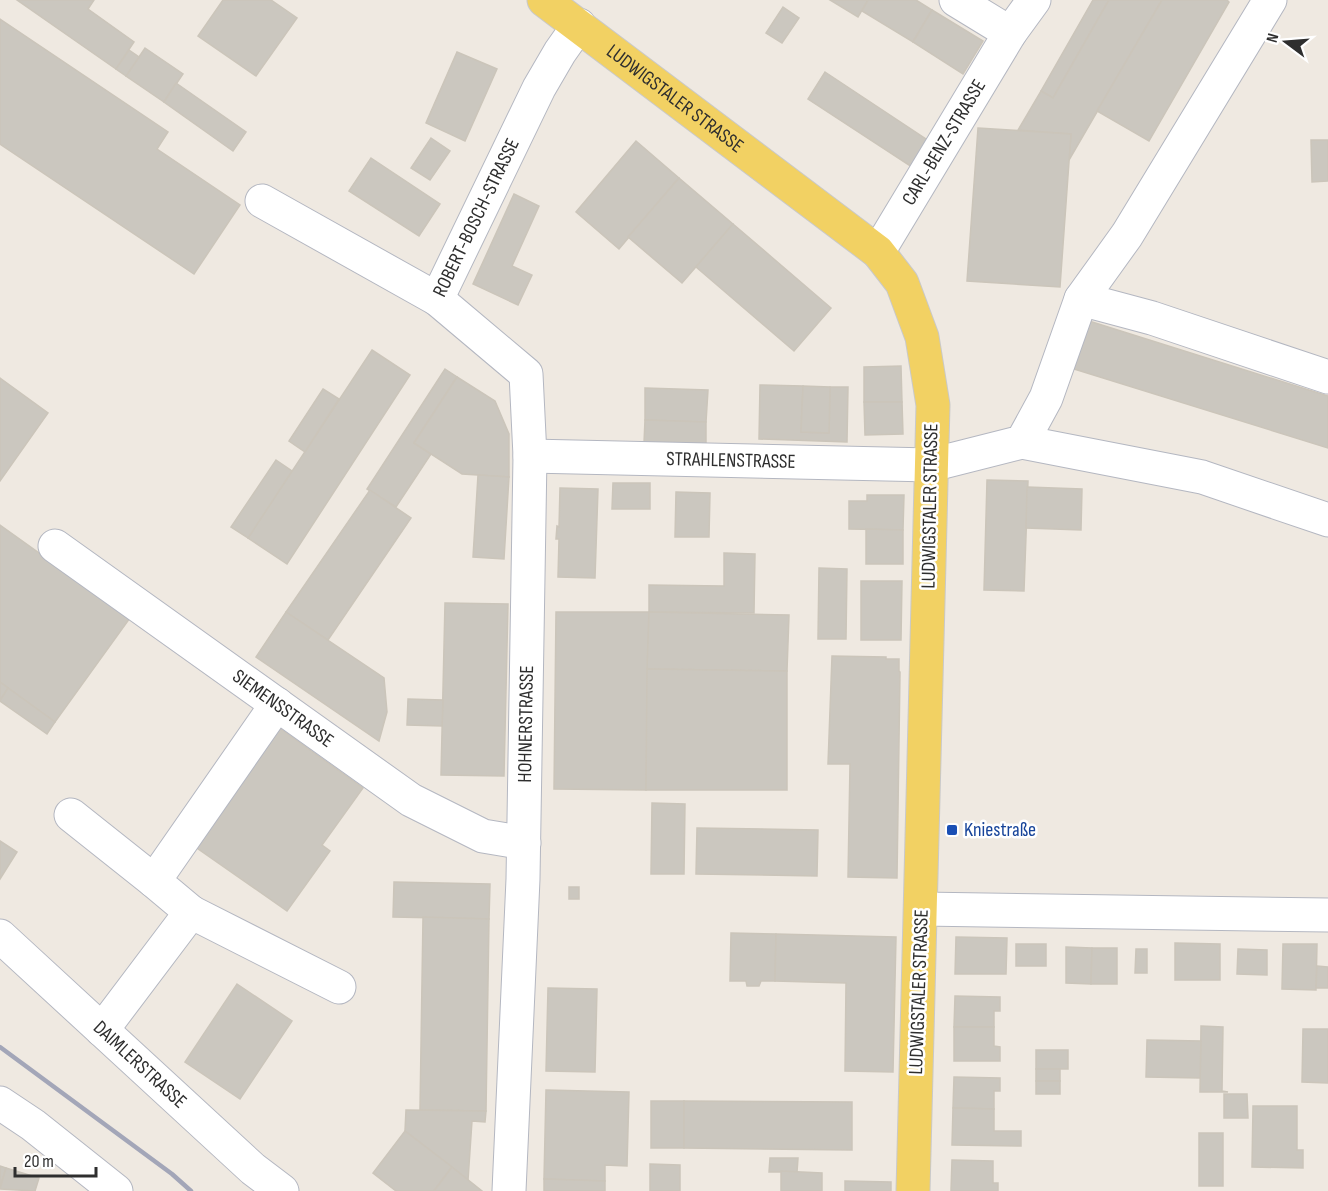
<svg xmlns="http://www.w3.org/2000/svg" width="1328" height="1191" viewBox="0 0 1328 1191" font-family="'Sofia Sans Condensed',sans-serif">
<style>
.building{fill:#cbc7bf;stroke:#cbc5ba;stroke-width:1.5}
.lines{fill:none;stroke-linecap:round;stroke-linejoin:round}
.minor-casing{stroke:#b4b7c1;stroke-width:35}
.major-casing{stroke:#c9c9c9;stroke-width:35}
.minor{stroke:#fff;stroke-width:33}
.major{stroke:#f2d163;stroke-width:33}
.rail{stroke:#a3a6b8;stroke-width:4.5}
.transit-dot{fill:#1a4fb4;stroke:#fff;stroke-width:2}
.labels{text-anchor:middle;dominant-baseline:central;stroke-width:5;stroke-linejoin:round;paint-order:stroke}
.street-label{font-size:20px;fill:#2e2e2e;stroke:#fff}
.transit-label{font-size:20px;fill:#164399;stroke:#fff;text-anchor:start}
</style>
<rect width="100%" height="100%" fill="#efe9e1"/>
<!-- building -->
<g class="building">
<polygon points="17,0 94,0 88,9 134,42 116,69"/>
<polygon points="223,0 271,0 297,18 256,76 198,36"/>
<polygon points="830,0 868,0 858,17"/>
<polygon points="868,0 916,0 932,10 913,42 862,11"/>
<polygon points="1093,0 1109,0 1053,98 1041,91"/>
<polygon points="1109,0 1162,0 1069,160 1071,134 1018,130 1041,91 1053,98"/>
<polygon points="1162,0 1227,0 1229,2 1149,141 1097,111"/>
<polygon points="783,7 799,18 782,43 766,33"/>
<polygon points="932,10 983,41 963,74 913,42"/>
<polygon points="0,19 168,132 157,149 240,205 194,274 0,144"/>
<polygon points="145,48 183,74 164,102 126,76"/>
<polygon points="129,50 139,57 126,76 116,69"/>
<polygon points="457,52 497,69 465,141 426,123"/>
<polygon points="825,72 935,145 918,171 808,99"/>
<polygon points="176,83 246,132 233,151 164,102"/>
<polygon points="978,128 1071,134 1060,287 967,281"/>
<polygon points="431,138 450,151 430,180 411,168"/>
<polygon points="1311,140 1328,140 1328,181 1312,182"/>
<polygon points="636,141 679,178 619,249 576,212"/>
<polygon points="371,158 440,204 419,236 349,191"/>
<polygon points="679,178 733,224 682,283 628,237"/>
<polygon points="514,194 539,206 512,266 532,275 518,305 473,284"/>
<polygon points="733,224 831,308 794,351 696,267"/>
<polygon points="1089,321 1328,396 1328,448 1074,369"/>
<polygon points="372,350 410,375 287,564 248,538"/>
<polygon points="901,366 902,402 864,402 864,367"/>
<polygon points="445,369 457,377 414,443 431,454 396,507 367,489"/>
<polygon points="457,377 495,401 509,434 509,477 462,474 414,443"/>
<polygon points="0,378 48,413 0,481"/>
<polygon points="760,385 803,386 801,432 829,433 830,387 848,387 847,442 759,439"/>
<polygon points="803,386 830,387 829,433 801,432"/>
<polygon points="645,388 708,390 706,422 645,420"/>
<polygon points="323,389 339,399 305,452 289,441"/>
<polygon points="864,402 902,402 903,434 865,435"/>
<polygon points="645,420 706,422 706,445 644,443"/>
<polygon points="276,460 292,471 248,538 231,527"/>
<polygon points="478,475 509,477 504,559 473,557"/>
<polygon points="987,480 1028,481 1024,591 984,590"/>
<polygon points="613,483 650,483 650,509 612,509"/>
<polygon points="1027,487 1082,489 1081,530 1026,528"/>
<polygon points="560,488 598,489 595,578 558,577 559,539 556,539 557,526 559,527"/>
<polygon points="370,490 411,518 328,640 286,612"/>
<polygon points="676,492 710,493 709,537 675,537"/>
<polygon points="867,495 904,495 903,530 849,529 849,501 867,501"/>
<polygon points="0,525 130,618 55,722 0,682"/>
<polygon points="866,529 903,530 903,564 866,564"/>
<polygon points="724,553 755,554 754,613 649,612 649,585 724,586"/>
<polygon points="819,568 847,569 846,639 818,639"/>
<polygon points="861,581 902,581 901,640 861,640"/>
<polygon points="445,603 508,604 504,776 441,775"/>
<polygon points="286,612 384,678 387,712 379,741 256,657"/>
<polygon points="556,612 649,612 646,790 554,789"/>
<polygon points="649,612 789,615 787,671 647,669"/>
<polygon points="832,656 886,657 886,659 899,659 899,671 900,672 897,878 848,877 850,764 828,764"/>
<polygon points="647,669 787,671 787,790 646,790"/>
<polygon points="0,682 8,688 0,700"/>
<polygon points="8,688 55,722 47,734 0,701"/>
<polygon points="408,699 443,700 442,726 407,725"/>
<polygon points="278,727 363,788 322,845 330,851 287,911 194,846"/>
<polygon points="652,803 685,804 684,874 651,874"/>
<polygon points="697,828 818,830 817,876 696,874"/>
<polygon points="0,841 17,852 0,879"/>
<polygon points="394,882 490,884 489,919 393,917"/>
<rect x="569" y="887" width="10" height="12"/>
<polygon points="423,917 489,919 486,1111 420,1110"/>
<polygon points="731,933 776,934 775,981 761,981 759,986 747,986 746,981 730,981"/>
<polygon points="776,934 896,937 893,1072 845,1071 846,983 775,981"/>
<polygon points="956,937 1007,938 1006,974 955,974"/>
<polygon points="1175,943 1220,944 1220,980 1175,980"/>
<rect x="1016" y="944" width="30" height="22"/>
<polygon points="1283,944 1317,944 1316,990 1282,989"/>
<polygon points="1066,947 1092,948 1091,984 1066,983"/>
<polygon points="1092,948 1117,948 1117,984 1091,984"/>
<polygon points="1136,949 1147,949 1147,973 1135,973"/>
<polygon points="1238,949 1267,950 1267,975 1237,974"/>
<polygon points="1317,966 1328,967 1328,988 1316,988"/>
<polygon points="237,984 292,1021 240,1099 185,1062"/>
<polygon points="548,988 597,989 595,1072 546,1071"/>
<polygon points="955,996 1000,997 1000,1011 994,1011 994,1027 954,1027"/>
<polygon points="1201,1026 1223,1027 1222,1091 1228,1092 1200,1092"/>
<polygon points="954,1027 994,1027 994,1046 1000,1047 1000,1061 954,1061"/>
<polygon points="1303,1029 1328,1029 1328,1083 1302,1082"/>
<polygon points="1147,1040 1201,1041 1200,1078 1146,1077"/>
<rect x="1036" y="1050" width="32" height="19"/>
<rect x="1036" y="1069" width="24" height="12"/>
<polygon points="954,1077 1000,1078 1000,1091 994,1091 994,1109 953,1108"/>
<rect x="1036" y="1081" width="24" height="13"/>
<polygon points="546,1090 629,1092 627,1166 605,1165 605,1181 544,1179"/>
<polygon points="1224,1094 1247,1094 1248,1118 1224,1118"/>
<rect x="651" y="1101" width="33" height="47"/>
<polygon points="684,1101 852,1102 852,1150 684,1148"/>
<polygon points="1253,1106 1297,1106 1297,1150 1303,1150 1303,1168 1252,1167"/>
<polygon points="953,1108 994,1109 994,1131 1021,1131 1021,1146 952,1145"/>
<polygon points="406,1110 486,1111 485,1122 472,1121 468,1180 405,1131"/>
<polygon points="405,1131 452,1167 434,1191 396,1191 373,1173"/>
<rect x="1199" y="1133" width="24" height="53"/>
<polygon points="770,1158 798,1158 797,1172 769,1172"/>
<polygon points="952,1160 993,1161 993,1183 998,1183 998,1191 951,1191"/>
<polygon points="650,1164 680,1165 680,1191 650,1191"/>
<polygon points="0,1166 6,1168 0,1187"/>
<polygon points="452,1167 482,1191 434,1191"/>
<polygon points="6,1168 39,1178 35,1191 0,1189"/>
<polygon points="781,1171 822,1173 822,1191 781,1191"/>
<polygon points="544,1179 605,1181 605,1191 544,1191"/>
<polygon points="845,1181 891,1182 891,1191 845,1191"/>
</g>
<g class="lines">
<!-- minor casing -->
<g class="minor-casing">
<g id="minor">
<polyline points="956,0 1010,33"/>
<path id="s1" d="M262,201L437,299L539,88L560,52L579,25"/>
<path id="s2" d="M878,252L1010,33L1034,0"/>
<polyline points="437,299 526,374 530,456 523,879 509,1191"/>
<polyline points="1081,299 1152,318 1328,377"/>
<polyline points="1022,442 1202,477 1328,520"/>
<path id="s3" d="M530,456L931,465L1022,442L1046,398L1081,299L1127,235L1270,0"/>
<path id="s4" d="M55,546L411,800L483,836L524,843"/>
<polyline points="71,815 154,881"/>
<polyline points="921,909 1328,915"/>
<polyline points="191,912 154,881 277,704"/>
<path id="s5" d="M0,936L253,1169L282,1191"/>
<polyline points="102,1030 191,912 339,987"/>
<polyline points="0,1103 33,1125 116,1191"/>
</g>
</g>
<!-- major casing -->
<g class="major-casing">
<g id="major">
<path id="s6" d="M544,0L878,252L902,283L922,337L933,405L913,1191"/>
</g>
</g>
<!-- minor -->
<use href="#minor" class="minor"/>
<!-- major -->
<use href="#major" class="major"/>
<!-- rail -->
<polyline class="rail" points="0,1047 172,1174 191,1191"/>
</g>
<!-- markers -->
<rect class="transit-dot" x="946" y="824" width="12" height="12" rx="3"/>
<g class="labels">
<!-- street labels -->
<g class="street-label">
<text stroke="none"><textPath href="#s6" startOffset="164">LUDWIGSTALER STRASSE</textPath></text>
<text stroke="none"><textPath href="#s2" startOffset="128">CARL-BENZ-STRASSE</textPath></text>
<text stroke="none"><textPath href="#s1" startOffset="291">ROBERT-BOSCH-STRASSE</textPath></text>
<text stroke="none"><textPath href="#s3" startOffset="201">STRAHLENSTRASSE</textPath></text>
<text transform="translate(930 506) rotate(-89)">LUDWIGSTALER STRASSE</text>
<text stroke="none"><textPath href="#s4" startOffset="280">SIEMENSSTRASSE</textPath></text>
<text transform="translate(526 724) rotate(-89)">HOHNERSTRASSE</text>
<text transform="translate(919 992) rotate(-88)">LUDWIGSTALER STRASSE</text>
<text stroke="none"><textPath href="#s5" startOffset="190">DAIMLERSTRASSE</textPath></text>
</g>
<!-- transit labels -->
<g class="transit-label">
<text x="964" y="830">Kniestraße</text>
</g>
</g>
<!-- north arrow -->
<g transform="translate(1286 42) rotate(286)" stroke="#ffffff" stroke-width="4.5" paint-order="stroke">
<path d="M0-4.5L10 22L0 15L-10 22Z" fill="#2e2e2e"/>
<text y="-9" font-size="16" font-weight="bold" text-anchor="middle" fill="#2e2e2e">N</text>
</g>
<!-- scale -->
<path d="M15 1167v9h81v-9" fill="none" stroke="#2e2e2e" stroke-width="3"/>
<text x="24" y="1167" font-size="18" fill="#2e2e2e" stroke="#ffffff" stroke-width="4.5" paint-order="stroke">20 m</text>
</svg>
